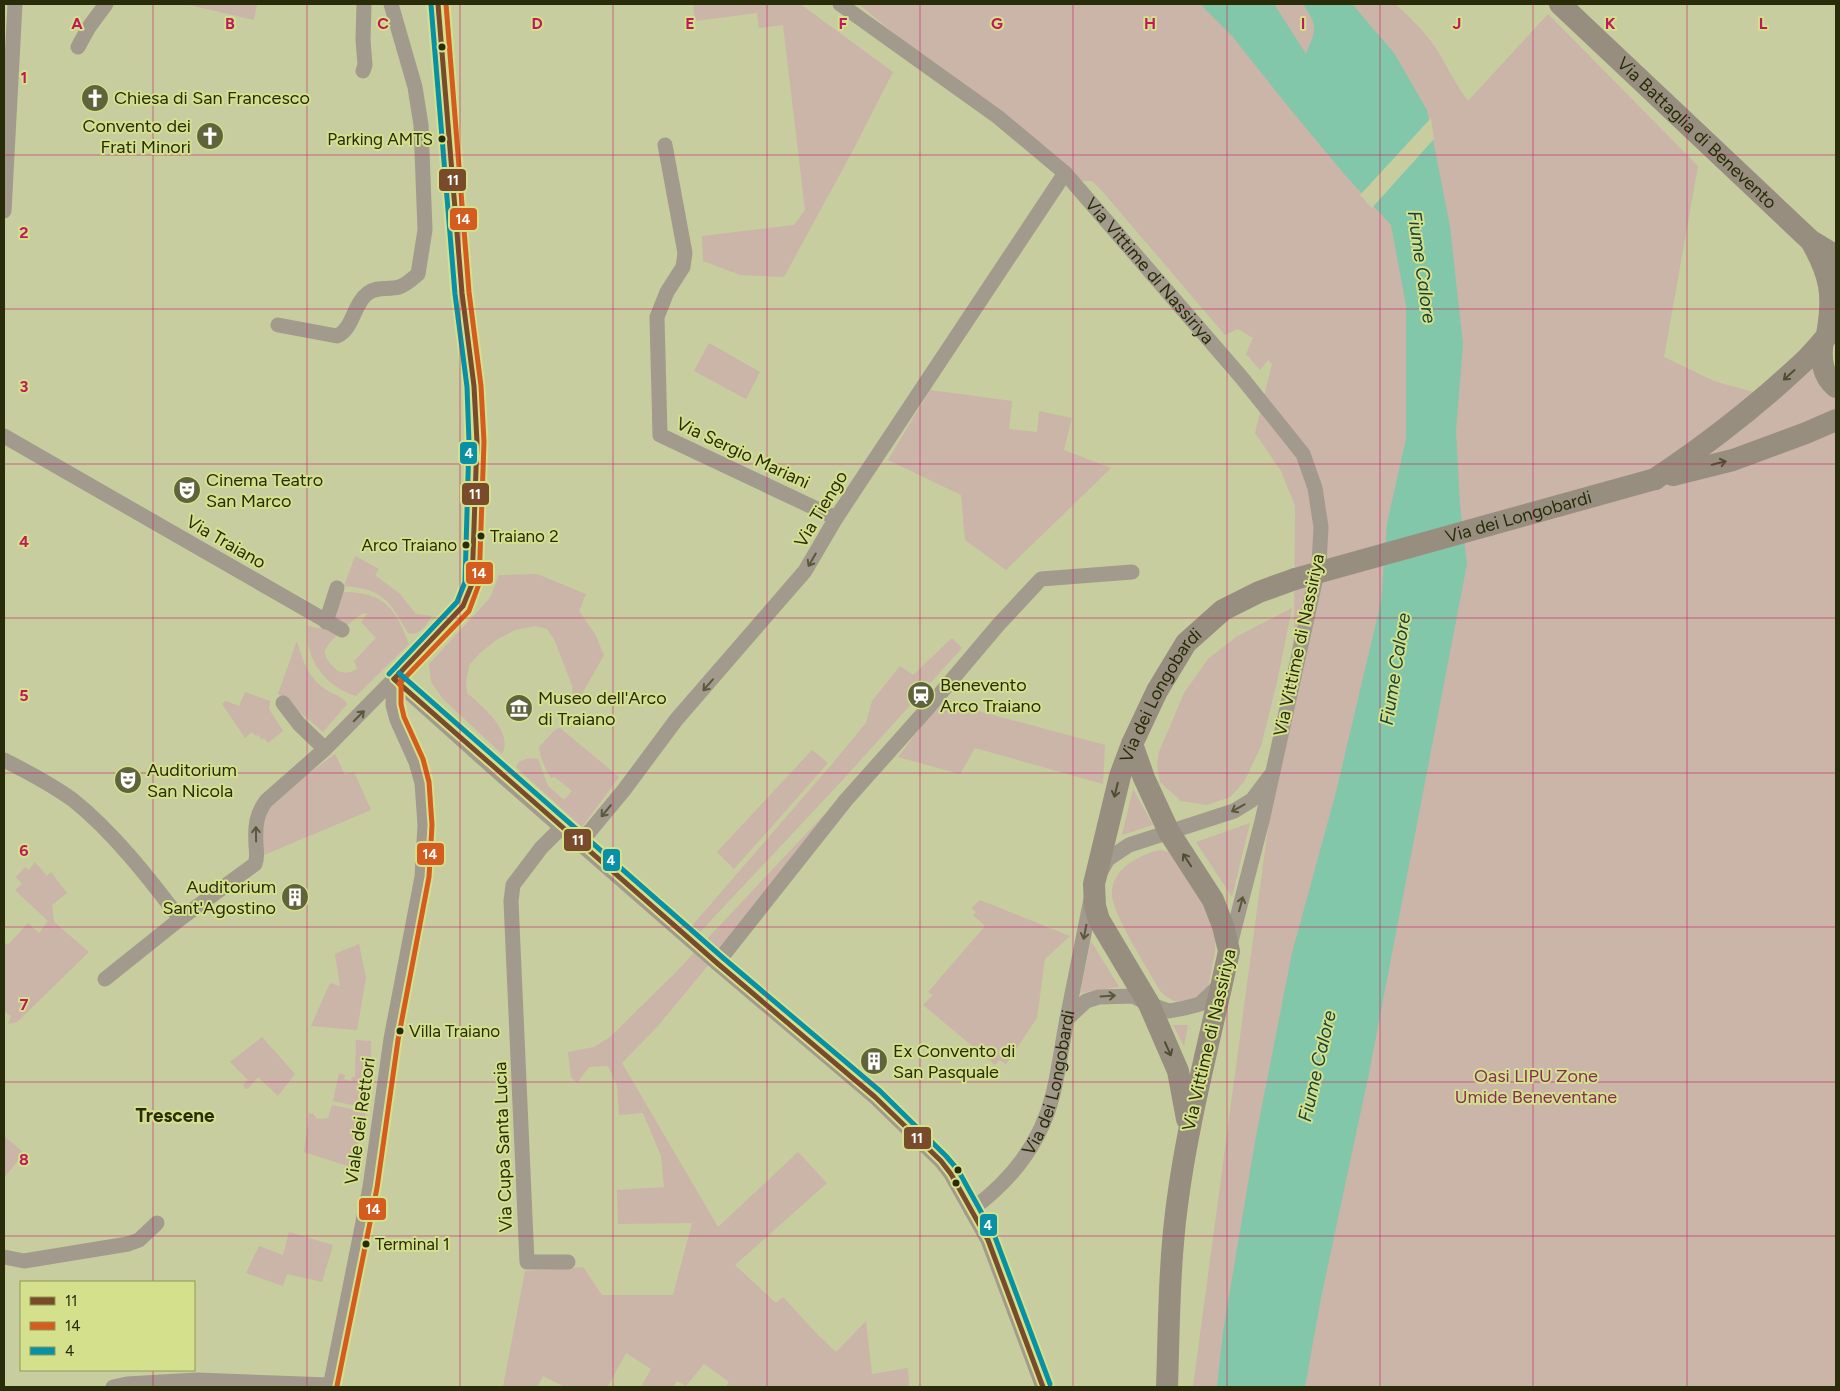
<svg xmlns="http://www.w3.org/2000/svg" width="1840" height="1391" viewBox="0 0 1840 1391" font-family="Figtree,sans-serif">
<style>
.green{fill:#cbb4a8}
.water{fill:#82c7a9}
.pier{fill:#c7cd9f}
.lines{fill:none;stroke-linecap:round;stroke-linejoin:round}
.street{stroke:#a29a8d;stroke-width:15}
.secondary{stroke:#988e80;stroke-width:22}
.secondary-bridge{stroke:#988e80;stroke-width:22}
.bus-1-casing{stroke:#d5e08c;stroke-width:9}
.bus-2-casing{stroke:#d5e08c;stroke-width:9}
.bus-3-casing{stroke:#d5e08c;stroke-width:9}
.bus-1{stroke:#7a4b2a;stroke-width:5}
.bus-2{stroke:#d45c1e;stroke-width:5}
.bus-3{stroke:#0890a6;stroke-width:5}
.oneway{stroke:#4f4e32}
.oneway2{stroke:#59583d}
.grid{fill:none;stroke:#c2185b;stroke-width:1;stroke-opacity:0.55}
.bus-dot{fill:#282c08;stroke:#d5e08c;stroke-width:2}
.labels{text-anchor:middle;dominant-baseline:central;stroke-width:4;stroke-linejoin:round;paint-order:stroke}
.bus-label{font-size:17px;fill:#282c08;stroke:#d5e08c;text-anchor:start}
.poi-label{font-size:18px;fill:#282c08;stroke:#d5e08c;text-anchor:start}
.street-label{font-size:18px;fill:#282c08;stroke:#d5e08c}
.park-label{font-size:18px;fill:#872e57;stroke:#d5e08c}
.water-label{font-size:19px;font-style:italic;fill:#174339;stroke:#d5e08c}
.neighbourhood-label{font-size:19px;font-weight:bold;fill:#282c08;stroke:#d5e08c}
.grid-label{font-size:16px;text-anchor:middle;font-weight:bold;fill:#c2185b;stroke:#d5e08c;stroke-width:4;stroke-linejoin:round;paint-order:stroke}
.line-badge{stroke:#d5e08c;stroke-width:2}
.badge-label{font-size:14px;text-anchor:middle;font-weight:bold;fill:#fff}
</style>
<rect width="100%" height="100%" fill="#c7cd9f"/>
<!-- green -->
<g class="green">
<polygon points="185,4 257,4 254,20"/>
<polygon points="693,4 800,4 893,72 852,152 784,277 740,275 703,261 702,236 794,225 805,210 783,25 759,28 757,13 695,21"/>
<path d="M859,4H1395C1409,16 1424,31 1435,47C1447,65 1455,84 1468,101L1548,14L1698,166L1664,357L1714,381L1778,399L1812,364L1836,397V1387H1193L1294,634L1295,506L1281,471L1255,433L1272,364L1268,360L1260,370L1246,354L1253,338L1238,329L1225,335L1103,192L1092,181H1067Z"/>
<polygon points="709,343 760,372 746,399 694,371"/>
<polygon points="930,390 1012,401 1009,429 1037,432 1039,411 1072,418 1064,450 1111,468 1006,570 965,540 961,495 888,460"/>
<path d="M355,556L379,569L375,575L400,594L416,614L432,616C426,624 420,637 408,633C390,601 383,589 344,586Z"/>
<path d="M537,574L586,594L579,611L595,634L604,655L574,708L572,685L554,639L547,629L535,626L515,630L496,640L480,653L470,664L466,680L467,693C482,706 514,732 502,754L443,699L431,682L429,664L490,598L499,575Z"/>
<path d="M344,592C384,592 396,609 409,644L356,696C325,686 304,659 308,626L339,632C336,638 326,644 325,651C324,658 334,670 341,672C347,674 352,672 357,669L354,661L376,638L361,622L368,613L361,614L345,627L334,618Z"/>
<polygon points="1292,608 1277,682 1261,746 1244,782 1230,797 1207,805 1181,801 1160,782 1157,765 1159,752 1184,693 1208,659 1236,637"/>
<polygon points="952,638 962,648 838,785 699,933 691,927 832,764 866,723 872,701 900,666 913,675"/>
<path d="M297,641C303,662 308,678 328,691C334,695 343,696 347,704L323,732L284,698L278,694Z"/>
<polygon points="245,692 270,701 269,709 283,731 268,743 264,738 262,740 258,735 256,736 252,732 245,738 222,704 226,701 239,706"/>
<polygon points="941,701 1105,745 1103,784 975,748 960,774 898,757"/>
<path d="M560,728L619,777L582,827L516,767L520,761L530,758L538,759L548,786L564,800L572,791L555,777L551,778C545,769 540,757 539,747L556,729Z"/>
<polygon points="812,750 828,763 734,869 717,852"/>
<polygon points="335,754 345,775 354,772 371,810 264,855 260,838 266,811 296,783"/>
<polygon points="1133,789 1153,825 1122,835"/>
<polygon points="834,804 701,974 657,1027 622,1063 718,1227 798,1152 827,1183 735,1265 776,1303 783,1297 818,1335 836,1352 866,1321 872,1374 908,1368 909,1387 725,1387 729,1382 704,1364 686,1386 677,1381 673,1387 641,1387 651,1369 626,1353 608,1386 610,1387 565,1387 543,1376 537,1387 503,1387 525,1271 583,1267 602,1295 673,1295 692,1223 618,1224 617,1190 664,1187 661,1156 643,1113 619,1115 617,1086 608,1066 589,1067 577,1083 571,1077 568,1052 594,1047 610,1037 677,971"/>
<polygon points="1250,823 1232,897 1196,842"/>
<path d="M1160,850L1172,853L1185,870L1216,929L1215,952L1207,992C1189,1002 1177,1008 1161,992C1150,973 1113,914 1112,896C1110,869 1139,855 1160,850Z"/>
<polygon points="35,862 47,876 51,872 67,893 52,905 54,922 89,952 17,1022 8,1024 11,1016 4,1011 4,942 8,945 28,923 39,933 48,921 15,890 22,884 16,877 25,867 29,870"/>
<polygon points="980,900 1070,936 1045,959 1037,1018 1006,1064 999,1060 995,1065 923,1005 933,995 928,992 985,926 973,915 976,912 971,908"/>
<polygon points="1091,941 1119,987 1080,993"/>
<polygon points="359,944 366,978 357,1030 311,1026 330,983 340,986 335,954"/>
<polygon points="1173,1025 1188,1025 1184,1046"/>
<polygon points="262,1037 295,1074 278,1096 258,1077 248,1089 245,1089 243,1085 248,1080 230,1062"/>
<polygon points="356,1040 371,1041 371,1076 367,1108 333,1101 339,1073 345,1075 344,1079 351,1081 352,1077 355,1077"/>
<polygon points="332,1105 366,1112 351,1167 304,1152 309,1113 313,1114 317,1119 328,1118"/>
<polygon points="4,1136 24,1153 4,1178"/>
<polygon points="289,1232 333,1245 322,1282 287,1274 283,1286 246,1273 259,1246 283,1255"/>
</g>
<!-- water -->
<path class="water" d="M1200,4H1274L1306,54C1317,27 1318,28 1303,4H1352L1394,53L1427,110L1450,226L1463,345L1456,431L1460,505L1467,564L1369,1073L1321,1298L1305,1387H1217L1223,1332L1256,1136L1292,953L1336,792L1381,602L1387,523L1406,439V305L1391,225L1345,175L1286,104L1232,36Z"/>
<!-- pier -->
<polygon class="pier" points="1431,118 1434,139 1372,208 1360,195"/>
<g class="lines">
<!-- street -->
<g class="street">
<path id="s1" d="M840,4L998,117L1065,173L1242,378L1303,454L1315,488L1321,527L1319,564L1262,821L1230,945"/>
<polyline points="78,47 89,27 106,4"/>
<polyline points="363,71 365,65 363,40 364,4"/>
<polyline points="665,145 685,253 683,267 667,292 657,317 660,435 836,518"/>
<polyline points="4,211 15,4"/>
<path d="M278,325L337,336C354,328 353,304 368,293C377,286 388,290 399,287C406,285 412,279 418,274L425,230L421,125L415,87L391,4"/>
<polyline points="4,436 342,630"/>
<polyline points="326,622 337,588"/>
<polyline points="394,679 499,773 717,963 875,1097 941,1161 951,1174 988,1240 1043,1387"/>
<polyline points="283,703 299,724 325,749"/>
<path d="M4,760C28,772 51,784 73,800C113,832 149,878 180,919L105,979"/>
<polyline points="562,827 541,848 513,885 511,901 527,1262 568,1262"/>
<polyline points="580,843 624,790 676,720 805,571 836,518 1065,173"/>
<polyline points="1100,873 1108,859 1129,845 1234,811 1252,800 1270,776"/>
<path d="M180,919L255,864C258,857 256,851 256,844C255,827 256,814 266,801L325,749L394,679L463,606L472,584L477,442L474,386L462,293L438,4"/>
<polyline points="717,963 846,800 928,708 999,624 1041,579 1132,572"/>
<polyline points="1067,1019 1086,1001 1099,997 1133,996 1149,1004 1169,1011 1185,1008 1200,1004 1221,984"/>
<path id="s2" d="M971,1210C1011,1181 1041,1143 1053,1094C1059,1070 1062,1044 1067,1019C1075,979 1083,939 1091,899"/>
<polyline points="4,1257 24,1261 128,1244 139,1240 157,1223"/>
<polyline points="113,1387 127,1384 197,1380 330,1385"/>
<polyline points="330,1387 370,1187 391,1039 422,877 425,825 422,783 416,762 397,720 393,705 394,679"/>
</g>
<!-- secondary -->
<g class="secondary">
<path id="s3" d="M1560,4L1810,240L1836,256"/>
<path d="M1811,241C1831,276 1834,295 1827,335"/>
<path d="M1823,341C1820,357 1822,376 1836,387"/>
<polyline points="1673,475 1733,460 1806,433 1836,420"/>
<path d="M1655,479C1706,445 1754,408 1799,366C1813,354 1823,339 1836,327"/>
<path d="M1132,744L1144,778L1169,832L1213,900L1223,926L1229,951C1211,1036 1188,1119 1177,1205C1169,1265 1169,1327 1167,1387"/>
<path id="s4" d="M1187,1119L1178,1071L1149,1004L1099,920L1095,906L1094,884L1120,776L1132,744L1157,691L1186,643L1223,610L1259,592L1295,579"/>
</g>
<!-- secondary-bridge -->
<path class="secondary-bridge" id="s5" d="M1295,579L1655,479"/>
<!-- bus-1 casing -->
<g class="bus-1-casing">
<g id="bus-1">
<polyline points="394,679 717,963 875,1097 941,1161 951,1174 988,1240 1043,1387"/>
<polyline points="394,679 463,606 472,584 477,442 474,386 462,293 438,4"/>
</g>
</g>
<!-- bus-2 casing -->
<g class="bus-2-casing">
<g id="bus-2">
<polyline points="399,684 469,611 479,584 484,442 481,386 469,292 446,4"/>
<polyline points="337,1386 377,1188 398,1040 429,877 432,825 429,782 423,759 404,717 401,704 401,679"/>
</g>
</g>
<!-- bus-3 casing -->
<g class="bus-3-casing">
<g id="bus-3">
<polyline points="399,673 722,957 880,1091 946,1156 958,1170 995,1237 1050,1384"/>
<polyline points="389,674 457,602 465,582 469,442 467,387 455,294 431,5"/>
</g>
</g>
<!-- bus-1 -->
<use href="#bus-1" class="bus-1"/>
<!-- bus-2 -->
<use href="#bus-2" class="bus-2"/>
<!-- bus-3 -->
<use href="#bus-3" class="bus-3"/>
</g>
<!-- one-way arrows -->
<defs><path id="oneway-shaft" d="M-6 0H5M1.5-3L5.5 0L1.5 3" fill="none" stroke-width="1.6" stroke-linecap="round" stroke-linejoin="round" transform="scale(1.25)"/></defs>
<g class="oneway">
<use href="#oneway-shaft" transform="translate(1789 375) rotate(138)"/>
<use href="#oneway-shaft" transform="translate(1719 463) rotate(-14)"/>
<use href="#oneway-shaft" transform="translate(1116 790) rotate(104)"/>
<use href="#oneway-shaft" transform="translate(1187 860) rotate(-123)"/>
<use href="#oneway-shaft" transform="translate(1168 1049) rotate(66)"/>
</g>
<g class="oneway2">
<use href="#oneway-shaft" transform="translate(812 560) rotate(120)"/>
<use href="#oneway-shaft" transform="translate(708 685) rotate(131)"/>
<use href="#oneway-shaft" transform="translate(359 716) rotate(-45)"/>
<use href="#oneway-shaft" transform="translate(1238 808) rotate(151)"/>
<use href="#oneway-shaft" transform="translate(606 811) rotate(130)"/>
<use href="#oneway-shaft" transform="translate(256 834) rotate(-91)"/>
<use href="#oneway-shaft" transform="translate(1241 904) rotate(-75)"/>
<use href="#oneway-shaft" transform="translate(1085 932) rotate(101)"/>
<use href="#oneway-shaft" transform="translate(1108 996) rotate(-4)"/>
</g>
<!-- grid -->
<path class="grid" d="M153,4V1282M307,4V1387M460,4V1387M613,4V1387M767,4V1387M920,4V1387M1073,4V1387M1227,4V1387M1380,4V1387M1533,4V1387M1687,4V1387M4,155H1836M4,309H1836M4,464H1836M4,618H1836M4,773H1836M4,927H1836M4,1082H1836M4,1236H1836M153,1370V1387"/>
<!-- icons -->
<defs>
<g id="church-disc" transform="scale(1.4375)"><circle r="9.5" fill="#60643d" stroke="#d5e08c"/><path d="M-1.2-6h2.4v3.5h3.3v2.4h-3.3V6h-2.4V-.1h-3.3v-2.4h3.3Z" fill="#fff"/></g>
<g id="theatre-disc" transform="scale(1.4375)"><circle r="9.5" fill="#60643d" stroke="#d5e08c"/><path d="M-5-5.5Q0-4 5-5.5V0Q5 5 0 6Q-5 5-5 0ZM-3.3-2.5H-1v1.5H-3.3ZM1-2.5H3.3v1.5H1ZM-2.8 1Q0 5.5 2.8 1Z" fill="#fff"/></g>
<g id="station-disc" transform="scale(1.4375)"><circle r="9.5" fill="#60643d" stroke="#d5e08c"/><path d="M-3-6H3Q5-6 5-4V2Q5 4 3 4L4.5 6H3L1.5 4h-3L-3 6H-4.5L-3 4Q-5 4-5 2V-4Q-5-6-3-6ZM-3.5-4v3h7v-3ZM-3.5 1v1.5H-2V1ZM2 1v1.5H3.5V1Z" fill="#fff"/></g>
<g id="museum-disc" transform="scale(1.4375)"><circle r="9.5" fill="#60643d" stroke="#d5e08c"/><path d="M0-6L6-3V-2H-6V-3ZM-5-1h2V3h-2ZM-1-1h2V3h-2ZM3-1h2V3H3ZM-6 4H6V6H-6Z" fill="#fff"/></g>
<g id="building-disc" transform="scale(1.4375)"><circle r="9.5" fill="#60643d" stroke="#d5e08c"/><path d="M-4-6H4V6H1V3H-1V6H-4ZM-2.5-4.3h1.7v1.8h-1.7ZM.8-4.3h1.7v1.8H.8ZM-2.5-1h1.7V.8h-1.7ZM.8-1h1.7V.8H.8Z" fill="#fff"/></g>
</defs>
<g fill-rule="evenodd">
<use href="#church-disc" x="95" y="98"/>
<use href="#church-disc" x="210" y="136"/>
<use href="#theatre-disc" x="187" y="490"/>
<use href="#station-disc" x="921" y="695"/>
<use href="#museum-disc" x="519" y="708"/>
<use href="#theatre-disc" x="128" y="780"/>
<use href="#building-disc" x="295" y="897"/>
<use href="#building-disc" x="874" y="1061"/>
</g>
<!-- markers -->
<g class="bus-dot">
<circle cx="442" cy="47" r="4.5"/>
<circle cx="442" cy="139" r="4.5"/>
<circle cx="481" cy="536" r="4.5"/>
<circle cx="466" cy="545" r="4.5"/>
<circle cx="400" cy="1031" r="4.5"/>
<circle cx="958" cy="1170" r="4.5"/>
<circle cx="956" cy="1183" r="4.5"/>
<circle cx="366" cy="1244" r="4.5"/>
</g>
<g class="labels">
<!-- bus labels -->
<g class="bus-label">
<text x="433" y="139" text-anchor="end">Parking AMTS</text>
<text x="490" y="536">Traiano 2</text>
<text x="457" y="545" text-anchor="end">Arco Traiano</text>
<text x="409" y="1031">Villa Traiano</text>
<text x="375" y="1244">Terminal 1</text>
</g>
<!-- poi labels -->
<g class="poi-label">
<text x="114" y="98">Chiesa di San Francesco</text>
<text x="191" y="126" text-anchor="end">Convento dei<tspan x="191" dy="21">Frati Minori</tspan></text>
<text x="206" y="480">Cinema Teatro<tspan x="206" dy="21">San Marco</tspan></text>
<text x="940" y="685">Benevento<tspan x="940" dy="21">Arco Traiano</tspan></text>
<text x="538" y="698">Museo dell'Arco<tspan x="538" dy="21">di Traiano</tspan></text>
<text x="147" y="770">Auditorium<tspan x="147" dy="21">San Nicola</tspan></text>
<text x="276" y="887" text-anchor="end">Auditorium<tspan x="276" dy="21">Sant'Agostino</tspan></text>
<text x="893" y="1051">Ex Convento di<tspan x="893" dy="21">San Pasquale</tspan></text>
</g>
<!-- street labels -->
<g class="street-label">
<text stroke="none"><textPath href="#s3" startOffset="188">Via Battaglia di Benevento</textPath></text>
<text stroke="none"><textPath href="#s1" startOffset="411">Via Vittime di Nassiriya</textPath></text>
<text transform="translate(743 453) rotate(25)">Via Sergio Mariani</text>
<text transform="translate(821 509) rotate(-59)">Via Tiengo</text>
<text stroke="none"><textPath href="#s5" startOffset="232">Via dei Longobardi</textPath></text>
<text transform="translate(226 542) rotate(30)">Via Traiano</text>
<text transform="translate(1299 645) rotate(-78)">Via Vittime di Nassiriya</text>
<text stroke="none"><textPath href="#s4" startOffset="458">Via dei Longobardi</textPath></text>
<text transform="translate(1209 1040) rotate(-77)">Via Vittime di Nassiriya</text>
<text stroke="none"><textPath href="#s2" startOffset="155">Via dei Longobardi</textPath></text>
<text transform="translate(360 1121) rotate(-82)">Viale dei Rettori</text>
<text transform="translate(503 1147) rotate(-92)">Via Cupa Santa Lucia</text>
</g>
<!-- park labels -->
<g class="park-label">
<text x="1536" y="1076">Oasi LIPU Zone<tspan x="1536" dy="21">Umide Beneventane</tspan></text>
</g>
<!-- water labels -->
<g class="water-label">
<text transform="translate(1422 267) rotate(82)">Fiume Calore</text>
<text transform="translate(1395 669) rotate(-81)">Fiume Calore</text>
<text transform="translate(1317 1066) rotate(-77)">Fiume Calore</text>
</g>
<!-- neighbourhood labels -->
<g class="neighbourhood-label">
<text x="175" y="1115">Trescene</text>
</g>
</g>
<g class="grid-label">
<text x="77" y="29">A</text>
<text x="230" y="29">B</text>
<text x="383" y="29">C</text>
<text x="537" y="29">D</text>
<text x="690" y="29">E</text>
<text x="843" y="29">F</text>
<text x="997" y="29">G</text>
<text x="1150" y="29">H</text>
<text x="1303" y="29">I</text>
<text x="1457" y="29">J</text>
<text x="1610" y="29">K</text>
<text x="1763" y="29">L</text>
<text x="24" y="83">1</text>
<text x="24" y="238">2</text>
<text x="24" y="392">3</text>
<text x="24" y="547">4</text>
<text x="24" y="701">5</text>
<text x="24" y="856">6</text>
<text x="24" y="1010">7</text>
<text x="24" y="1165">8</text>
</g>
<g class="line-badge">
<rect x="438" y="168" width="29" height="24" rx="5" fill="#7a4b2a"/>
<rect x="449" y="207" width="29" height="24" rx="5" fill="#d45c1e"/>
<rect x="459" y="441" width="19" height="24" rx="5" fill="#0890a6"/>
<rect x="461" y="482" width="29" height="24" rx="5" fill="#7a4b2a"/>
<rect x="465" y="561" width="29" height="24" rx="5" fill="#d45c1e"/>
<rect x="563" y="828" width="29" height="24" rx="5" fill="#7a4b2a"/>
<rect x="416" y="842" width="29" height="24" rx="5" fill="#d45c1e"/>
<rect x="602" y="848" width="19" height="24" rx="5" fill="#0890a6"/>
<rect x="903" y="1126" width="29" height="24" rx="5" fill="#7a4b2a"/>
<rect x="358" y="1197" width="29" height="24" rx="5" fill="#d45c1e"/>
<rect x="979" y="1213" width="19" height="24" rx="5" fill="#0890a6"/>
</g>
<g class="badge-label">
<text x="453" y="185">11</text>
<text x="463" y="224">14</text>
<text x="469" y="458">4</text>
<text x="475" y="499">11</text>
<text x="479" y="578">14</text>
<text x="578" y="845">11</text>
<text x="430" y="859">14</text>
<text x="611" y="865">4</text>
<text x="917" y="1143">11</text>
<text x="373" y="1214">14</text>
<text x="988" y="1230">4</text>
</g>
<!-- border -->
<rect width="1840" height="1391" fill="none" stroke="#282c08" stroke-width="10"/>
<!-- legend -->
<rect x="20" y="1281" width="175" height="90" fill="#d5e08c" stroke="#909857"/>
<rect x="30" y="1297" width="25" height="8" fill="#7a4b2a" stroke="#909857"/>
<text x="65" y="1306" font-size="15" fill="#282c08">11</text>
<rect x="30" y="1322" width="25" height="8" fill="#d45c1e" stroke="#909857"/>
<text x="65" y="1331" font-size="15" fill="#282c08">14</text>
<rect x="30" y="1347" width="25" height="8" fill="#0890a6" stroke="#909857"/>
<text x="65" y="1356" font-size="15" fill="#282c08">4</text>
</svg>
